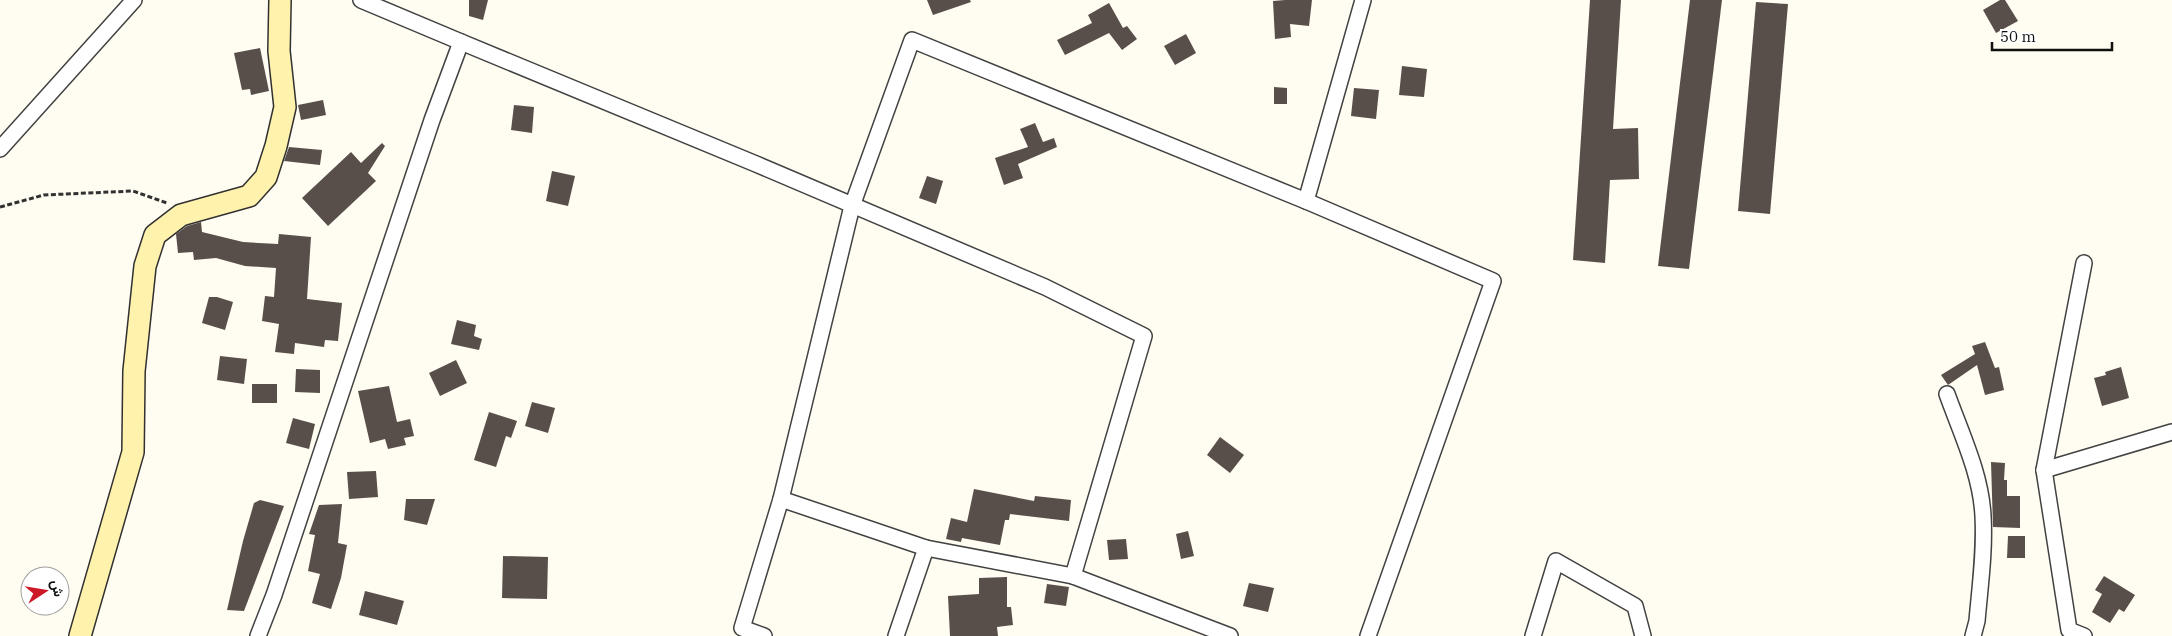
<svg xmlns="http://www.w3.org/2000/svg" width="2172" height="636" viewBox="0 0 2172 636" font-family="'IBM Plex Serif',Vazirmatn,serif">
<style>
.building{fill:#594f4a}
.lines{fill:none;stroke-linecap:round;stroke-linejoin:round}
.street-casing{stroke:#424242;stroke-width:18}
.secondary-casing{stroke:#313131;stroke-width:24}
.path{stroke:#313131;stroke-width:3;stroke-dasharray:5 2.5;stroke-linecap:butt}
.street{stroke:#fff;stroke-width:15}
.secondary{stroke:#fff2ac;stroke-width:21}
</style>
<rect width="100%" height="100%" fill="#fffcf1"/>
<!-- building -->
<g class="building">
<polygon points="469,0 488,0 483,20 469,16"/>
<polygon points="927,0 970,0 971,2 933,15"/>
<polygon points="1285,0 1312,0 1309,26 1290,24 1291,37 1275,39 1273,1"/>
<polygon points="1590,0 1621,0 1613,129 1638,128 1639,179 1610,180 1605,263 1573,260"/>
<polygon points="1690,0 1722,0 1689,269 1658,266"/>
<polygon points="2000,0 2005,0 2018,21 1996,33 1983,10"/>
<polygon points="1756,2 1788,4 1770,214 1738,211"/>
<polygon points="1109,3 1123,28 1127,26 1137,39 1122,50 1109,33 1065,55 1057,40 1092,23 1088,15"/>
<polygon points="1186,34 1196,53 1175,65 1164,46"/>
<polygon points="260,48 269,91 251,95 250,89 242,90 234,53"/>
<polygon points="1402,66 1427,69 1424,97 1399,95"/>
<polygon points="1274,87 1287,88 1287,104 1274,104"/>
<polygon points="1354,88 1379,90 1376,119 1351,116"/>
<polygon points="323,100 326,115 301,120 298,105"/>
<polygon points="514,105 534,107 532,133 511,130"/>
<polygon points="1035,123 1043,142 1054,138 1057,147 1018,164 1023,178 1004,185 995,158 1028,147 1020,129"/>
<polygon points="382,143 385,146 368,173 376,181 328,226 302,198 351,152 361,163"/>
<polygon points="289,147 322,150 320,165 284,161"/>
<polygon points="552,171 575,176 568,206 546,201"/>
<polygon points="927,176 943,181 936,204 919,198"/>
<polygon points="201,222 202,232 243,242 278,244 279,234 311,237 307,299 342,303 338,341 325,340 324,347 295,343 294,354 275,352 279,324 262,321 265,296 274,297 276,268 245,266 216,258 194,260 193,252 178,253 176,234 187,226"/>
<polygon points="209,297 217,297 233,302 225,330 202,323"/>
<polygon points="457,320 476,325 474,336 482,339 479,350 451,344"/>
<polygon points="1985,342 1995,368 1999,367 2004,390 1985,395 1977,365 1948,385 1941,375 1975,354 1972,346"/>
<polygon points="220,356 247,359 244,384 217,380"/>
<polygon points="456,360 467,383 440,396 429,373"/>
<polygon points="2121,367 2129,398 2102,406 2094,378 2106,375 2105,372"/>
<polygon points="296,369 320,370 320,393 295,392"/>
<rect x="252" y="384" width="25" height="19"/>
<polygon points="389,386 397,422 410,419 414,436 404,438 406,445 388,449 385,439 370,443 358,391"/>
<polygon points="532,402 555,408 548,433 525,426"/>
<polygon points="489,412 517,421 511,438 506,436 496,467 474,460"/>
<polygon points="293,418 315,424 309,449 286,443"/>
<polygon points="1220,437 1244,455 1230,473 1207,455"/>
<polygon points="1991,462 2005,463 2004,480 2007,480 2007,496 2020,496 2020,528 1993,527"/>
<polygon points="376,471 378,497 349,499 347,472"/>
<polygon points="974,489 1034,501 1035,496 1071,500 1069,521 1010,514 1009,520 1005,520 1000,545 962,538 961,542 946,539 951,518 967,522"/>
<polygon points="406,499 435,499 427,525 404,520"/>
<polygon points="260,500 284,506 244,611 227,610 243,541 254,503"/>
<polygon points="342,504 338,543 347,545 341,578 331,609 312,603 320,574 308,571 315,535 309,534 319,505"/>
<polygon points="1188,531 1194,556 1181,559 1176,534"/>
<polygon points="2008,536 2025,536 2025,558 2007,558"/>
<polygon points="1126,539 1128,559 1109,560 1107,540"/>
<polygon points="503,556 548,557 547,599 502,598"/>
<polygon points="2104,576 2135,595 2124,612 2119,609 2110,623 2092,612 2102,594 2095,590"/>
<polygon points="1007,577 1007,607 1011,607 1013,625 997,627 998,636 950,636 948,596 979,594 979,578"/>
<polygon points="1249,583 1274,588 1268,612 1243,606"/>
<polygon points="1047,584 1069,587 1066,606 1044,603"/>
<polygon points="365,591 404,601 397,625 359,615"/>
</g>
<g class="lines">
<!-- street casing -->
<g class="street-casing">
<g id="street">
<polyline points="461,42 756,164 1045,287 1144,336 1073,576"/>
<polyline points="0,149 134,0"/>
<polyline points="1306,201 1363,0"/>
<path d="M1947,394C1961,433 1981,474 1983,516C1985,551 1980,586 1977,621L1973,636"/>
<polyline points="2044,470 2172,432"/>
<polyline points="781,499 926,548 896,636"/>
<polyline points="926,548 1073,576 1230,636"/>
<polyline points="258,636 274,595 432,120 461,42 361,0"/>
<polyline points="764,636 742,628 781,499 852,206 912,40 1306,201 1493,281 1368,636"/>
<polyline points="1533,636 1556,561 1635,606 1643,636"/>
<polyline points="2084,636 2069,630 2044,470 2084,263"/>
</g>
</g>
<!-- secondary casing -->
<g class="secondary-casing">
<polyline id="secondary" points="80,636 133,452 134,371 145,266 155,235 181,215 249,196 266,177 276,146 285,107 279,51 280,0"/>
</g>
<!-- path -->
<polyline class="path" points="0,207 44,195 133,191 167,203"/>
<!-- street -->
<use href="#street" class="street"/>
<!-- secondary -->
<use href="#secondary" class="secondary"/>
</g>
<!-- north arrow -->
<g transform="translate(45 591) rotate(78)"><circle r="24" fill="#ffffff" stroke="#9f9f9f"/>
<path d="M0-4L9 19L0 12L-9 19Z" fill="#ce1828"/>
<text y="-8" font-size="14" font-weight="bold" text-anchor="middle" fill="#0f0f0f">ش</text>
</g>
<!-- scale -->
<path d="M1992 42v8h120v-8" fill="none" stroke="#0f0f0f" stroke-width="2.5"/>
<text x="2000" y="42" font-size="15" fill="#0f0f0f" stroke="#ffffff" stroke-width="4" paint-order="stroke">50 m</text>
</svg>
